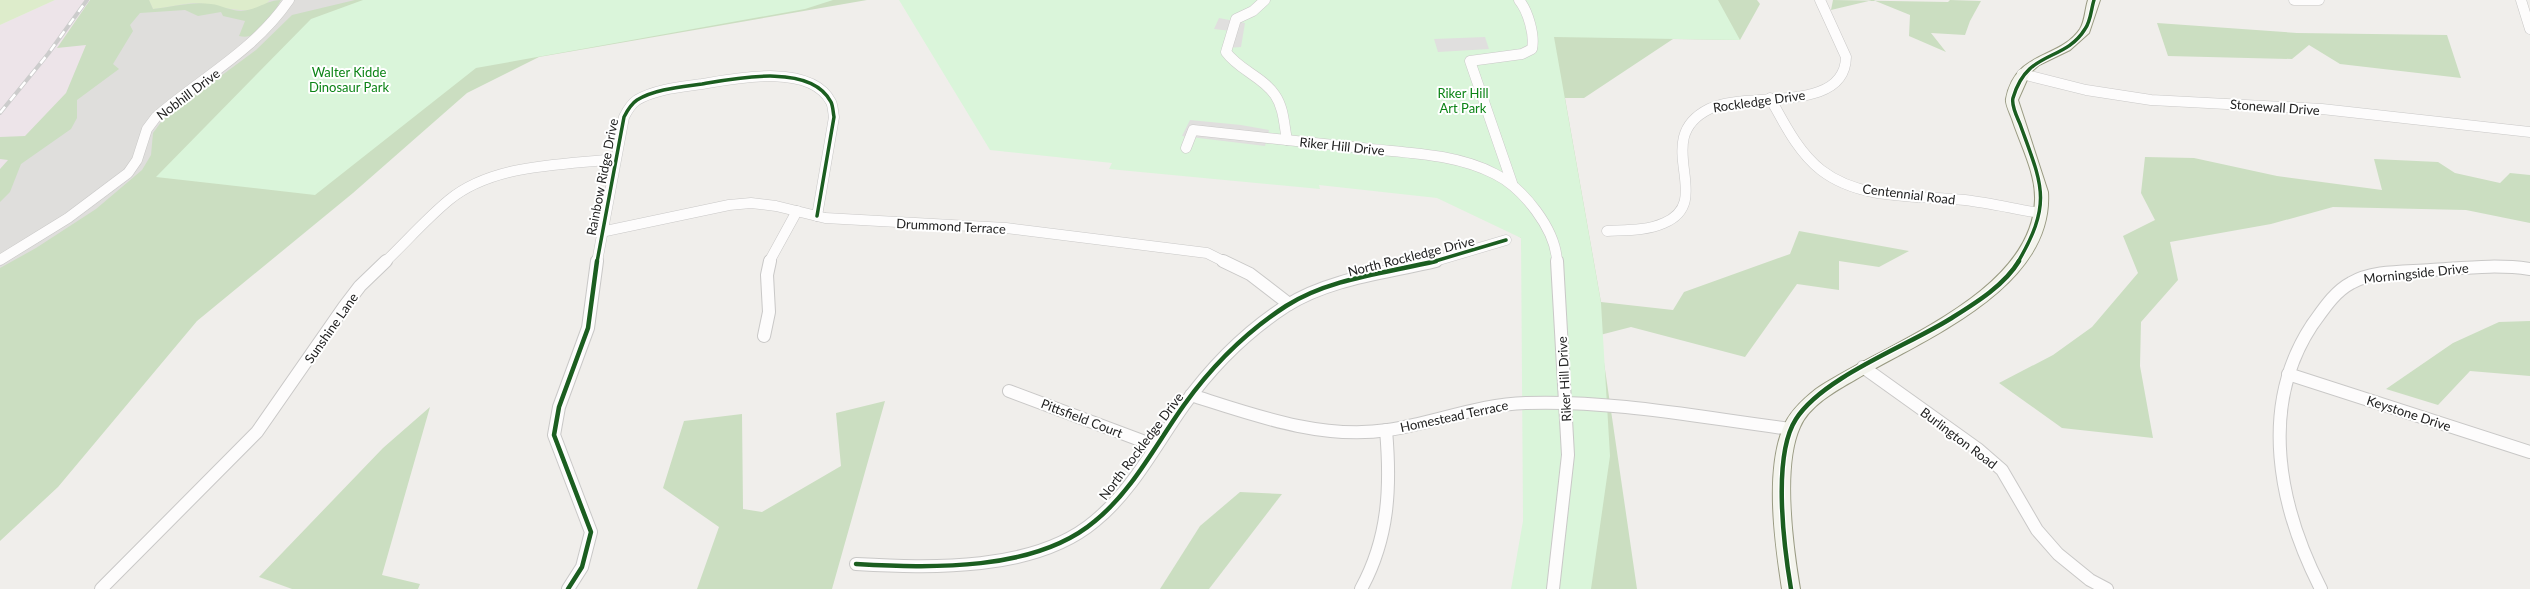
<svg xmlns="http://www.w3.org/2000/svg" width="2530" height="589" viewBox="0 0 2530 589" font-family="Lato,sans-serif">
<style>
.residential{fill:#dfdedc}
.industrial{fill:#ede4e9}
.grass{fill:#ddeccb}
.forest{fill:#cbdec1}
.park{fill:#daf5da}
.parking{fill:#e0dfde}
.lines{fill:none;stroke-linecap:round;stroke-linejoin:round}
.street-far1-casing{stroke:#c9c8c7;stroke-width:11}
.street-casing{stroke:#c9c8c7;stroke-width:14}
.secondary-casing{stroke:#999a82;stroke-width:2}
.street-far1{stroke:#fdfcfc;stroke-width:10}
.street{stroke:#fdfcfc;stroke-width:12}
.secondary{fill:#f4f4ed;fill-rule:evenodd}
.rail-casing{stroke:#ccc;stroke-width:4}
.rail{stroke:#fff;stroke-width:2.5;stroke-dasharray:8;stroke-linecap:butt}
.cycleway-far1-casing{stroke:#fff;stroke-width:5.5}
.cycleway-casing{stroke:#fff;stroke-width:7}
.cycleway-far1{stroke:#1b5e20;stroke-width:3.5}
.cycleway{stroke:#1b5e20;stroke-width:4.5}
.labels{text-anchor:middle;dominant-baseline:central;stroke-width:4;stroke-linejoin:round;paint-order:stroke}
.park-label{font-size:13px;fill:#0c8416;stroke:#fff}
.street-label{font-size:13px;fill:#222;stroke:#fff}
</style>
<rect width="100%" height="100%" fill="#f0eeeb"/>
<!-- residential -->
<polygon class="residential" points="114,0 367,0 160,158 82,222 0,272 0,179"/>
<!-- industrial -->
<polygon class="industrial" points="55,0 114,0 85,87 0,179 0,25"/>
<!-- grass -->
<g class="grass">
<polygon points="0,0 55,0 0,25"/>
<path d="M149,0H270C252,21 216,3 193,3C180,4 166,8 153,9Z"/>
</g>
<!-- forest -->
<g class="forest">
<path d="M90,0H149L153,9C172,7 192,1 211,4C221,5 231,11 241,11C257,10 267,0 281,0C273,13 259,42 239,36L245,21L223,16L221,12L198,16L185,10L140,13L130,25L133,31L113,64L119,69L77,100V118L71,129L21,164L10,192L0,202V169L8,160L0,159V137L25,136L66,93L86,45L57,48Z"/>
<polygon points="355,0 376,0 423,74 588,0 867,0 539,57 467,93 353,193 197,321 58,487 0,541 0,268 36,248 96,209 142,170 151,155 153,133 164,118 256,50 292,15"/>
<polygon points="1383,0 1757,0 1760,4 1740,40 1673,39 1584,98 1565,98 1601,302 1673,310 1684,292 1790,254 1799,231 1909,251 1879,267 1839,261 1839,290 1797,284 1745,357 1631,327 1600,335 1637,589 1514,589 1541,526 1521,238 1428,173"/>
<polygon points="1833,0 1948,2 1950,0 1981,1 1970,21 1965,35 1931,33 1946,52 1909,36 1910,15 1873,0 1831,10"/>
<polygon points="2157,23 2297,33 2447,35 2461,78 2340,64 2309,45 2292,59 2168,56"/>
<polygon points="2145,157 2194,158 2277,176 2382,190 2374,159 2438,162 2455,173 2500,183 2510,173 2530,175 2530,223 2466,210 2333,207 2271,224 2170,242 2178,280 2141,322 2140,366 2153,438 2062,428 1999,383 2053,355 2092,327 2138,273 2123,236 2155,220 2141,193"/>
<polygon points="2530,321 2530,376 2470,371 2438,405 2386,389 2453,343 2499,322"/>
<polygon points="885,401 832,589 697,589 719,527 663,488 684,421 742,414 743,509 762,512 841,466 836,413"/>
<polygon points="430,407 382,575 420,584 418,589 292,589 259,577 383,448"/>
<polygon points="1240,492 1282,494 1209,589 1160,589 1200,526"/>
</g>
<!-- park -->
<g class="park">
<polygon points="363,0 833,0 805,9 476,68 315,195 156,177 311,19"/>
<polygon points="899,0 1718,0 1740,40 1554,37 1601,303 1610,456 1591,589 1511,589 1523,521 1521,238 1437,198 1319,185 1320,189 1109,169 1112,163 990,150"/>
</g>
<!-- parking -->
<g class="parking">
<polygon points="1219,18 1245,23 1241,47 1227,48 1231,31 1214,29"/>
<polygon points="1485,37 1489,49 1438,52 1434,39"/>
<polygon points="1190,120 1241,125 1269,130 1265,146 1182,136"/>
</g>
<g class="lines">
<!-- street-far1 casing -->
<g class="street-far1-casing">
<g id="street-far1">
<path d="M1265,0L1253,11L1236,19L1226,52C1239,70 1263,77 1275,95C1284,108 1284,125 1287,140"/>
<polyline points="2294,0 2319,0"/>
<polyline points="2521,0 2530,29"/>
<polyline points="2022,74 2086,90 2151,100 2322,109 2530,132"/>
<path d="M1770,98C1784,123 1798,152 1821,170C1861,201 1917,195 1965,200C1990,203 2015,209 2040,213"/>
<path d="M1186,148L1193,130C1249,136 1305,142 1362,148C1405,153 1455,153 1495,174C1523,188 1556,229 1557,262"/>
<path d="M1512,183L1470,61L1522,54L1532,49C1535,35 1528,11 1519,0"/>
<path d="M1607,231C1626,230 1646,231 1664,223C1717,201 1649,139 1709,109C1745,90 1845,115 1846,57L1820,0"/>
<polyline points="601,232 729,205 751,203 776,206 825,218 1006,228 1207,253 1225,262"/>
<path d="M0,260L68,218L128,173L137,160L147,129L156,117C201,78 254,51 289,0"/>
<path d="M385,262C406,242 426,219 449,200C493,164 561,165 615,159"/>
<path d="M597,262L624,117C627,111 631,104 637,100C655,89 681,87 702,84C736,78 811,63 831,102C833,106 833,112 834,117L817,216"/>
<polyline points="769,262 797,211"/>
<polyline points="1432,262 1506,240"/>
</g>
</g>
<!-- street casing -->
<g class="street-casing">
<g id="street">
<polyline points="1223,261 1250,274 1289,304"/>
<polyline points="764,336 769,312 767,275 770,261"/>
<polyline points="1863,367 1979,450 2002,470 2037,530 2058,554 2090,580 2107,589"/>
<polyline points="2288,374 2530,452"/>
<polyline points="1009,391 1156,446"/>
<path d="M1191,395C1254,415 1321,440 1388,430C1435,423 1479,404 1526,403C1615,400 1703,418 1791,429"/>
<path d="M856,564C930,568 1035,572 1095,521C1133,490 1156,444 1184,405C1212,366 1246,332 1286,306C1330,278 1387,273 1436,261"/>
<polyline points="101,589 257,432 344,307 360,286 386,261"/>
<polyline points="568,589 582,567 591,532 554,435 559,407 588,328 597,261"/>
<path d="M1361,589C1389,538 1391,487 1386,430"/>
<polyline points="1553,589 1568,455 1557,261"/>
<path d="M2321,589C2279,507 2258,407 2312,325C2323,310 2334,292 2351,283C2373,270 2405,272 2431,270C2464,268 2496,264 2530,269"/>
</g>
</g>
<!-- secondary casing -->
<g class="secondary-casing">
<path id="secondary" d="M2088,0H2100L2089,33L2070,50L2039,65L2030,73L2018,100L2048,192C2054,287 1927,338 1860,377C1839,389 1810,404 1800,427C1782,466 1793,547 1800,589H1782C1775,543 1765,473 1783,428C1789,412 1802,400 1816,389C1883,344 2032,295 2035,200C2036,173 2020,144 2012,119C2010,113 2005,104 2006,99C2015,50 2059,60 2080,29C2085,21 2085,9 2088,0Z"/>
</g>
<!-- street-far1 -->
<use href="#street-far1" class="street-far1"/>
<!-- street -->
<use href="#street" class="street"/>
<!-- secondary -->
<use href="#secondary" class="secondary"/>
<!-- rail casing -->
<g class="rail-casing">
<polyline id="rail" points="0,113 48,54 87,0"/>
</g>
<!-- rail -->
<use href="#rail" class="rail"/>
<!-- cycleway-far1 casing -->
<g class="cycleway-far1-casing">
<g id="cycleway-far1">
<path d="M597,262L624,117C627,111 631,104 637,100C655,89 681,87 702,84C736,78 811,63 831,102C833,106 833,112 834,117L817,216"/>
<polyline points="1432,262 1506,240"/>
<path d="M2018,262C2053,202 2042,185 2020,124C2017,117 2011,105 2013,98C2027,49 2064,63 2085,29C2091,21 2091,9 2094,0"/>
</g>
</g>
<!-- cycleway casing -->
<g class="cycleway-casing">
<g id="cycleway">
<path d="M856,564C930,568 1035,572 1095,521C1133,490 1156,444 1184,405C1212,366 1246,332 1286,306C1330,278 1387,273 1436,261"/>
<polyline points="568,589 582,567 591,532 554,435 559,407 588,328 597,261"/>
<path d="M1791,589C1784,547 1772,456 1796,419C1823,377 1907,346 1950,319C1974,304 2004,286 2019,261"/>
</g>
</g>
<!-- cycleway-far1 -->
<use href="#cycleway-far1" class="cycleway-far1"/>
<!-- cycleway -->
<use href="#cycleway" class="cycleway"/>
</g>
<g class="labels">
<!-- park labels -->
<g class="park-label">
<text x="349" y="72">Walter Kidde<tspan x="349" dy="15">Dinosaur Park</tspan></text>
<text x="1463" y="93">Riker Hill<tspan x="1463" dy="15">Art Park</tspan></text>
</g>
<!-- street labels -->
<g class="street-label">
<text transform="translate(188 94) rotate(-37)">Nobhill Drive</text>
<text transform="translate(1759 101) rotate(-8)">Rockledge Drive</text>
<text transform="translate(2275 107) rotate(4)">Stonewall Drive</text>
<text transform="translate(1342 146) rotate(6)">Riker Hill Drive</text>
<text transform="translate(602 177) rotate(-79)">Rainbow Ridge Drive</text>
<text transform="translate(1909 194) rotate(7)">Centennial Road</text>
<text transform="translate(951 226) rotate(3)">Drummond Terrace</text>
<text transform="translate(1411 256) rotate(-14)">North Rockledge Drive</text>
<text transform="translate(2416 273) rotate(-6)">Morningside Drive</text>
<text transform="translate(331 328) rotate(-55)">Sunshine Lane</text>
<text transform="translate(1564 379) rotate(-93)">Riker Hill Drive</text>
<text transform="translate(2409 413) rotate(18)">Keystone Drive</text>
<text transform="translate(1454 416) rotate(-12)">Homestead Terrace</text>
<text transform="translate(1082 418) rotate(21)">Pittsfield Court</text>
<text transform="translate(1959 438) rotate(37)">Burlington Road</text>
<text transform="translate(1141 446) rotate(-53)">North Rockledge Drive</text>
</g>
</g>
</svg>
